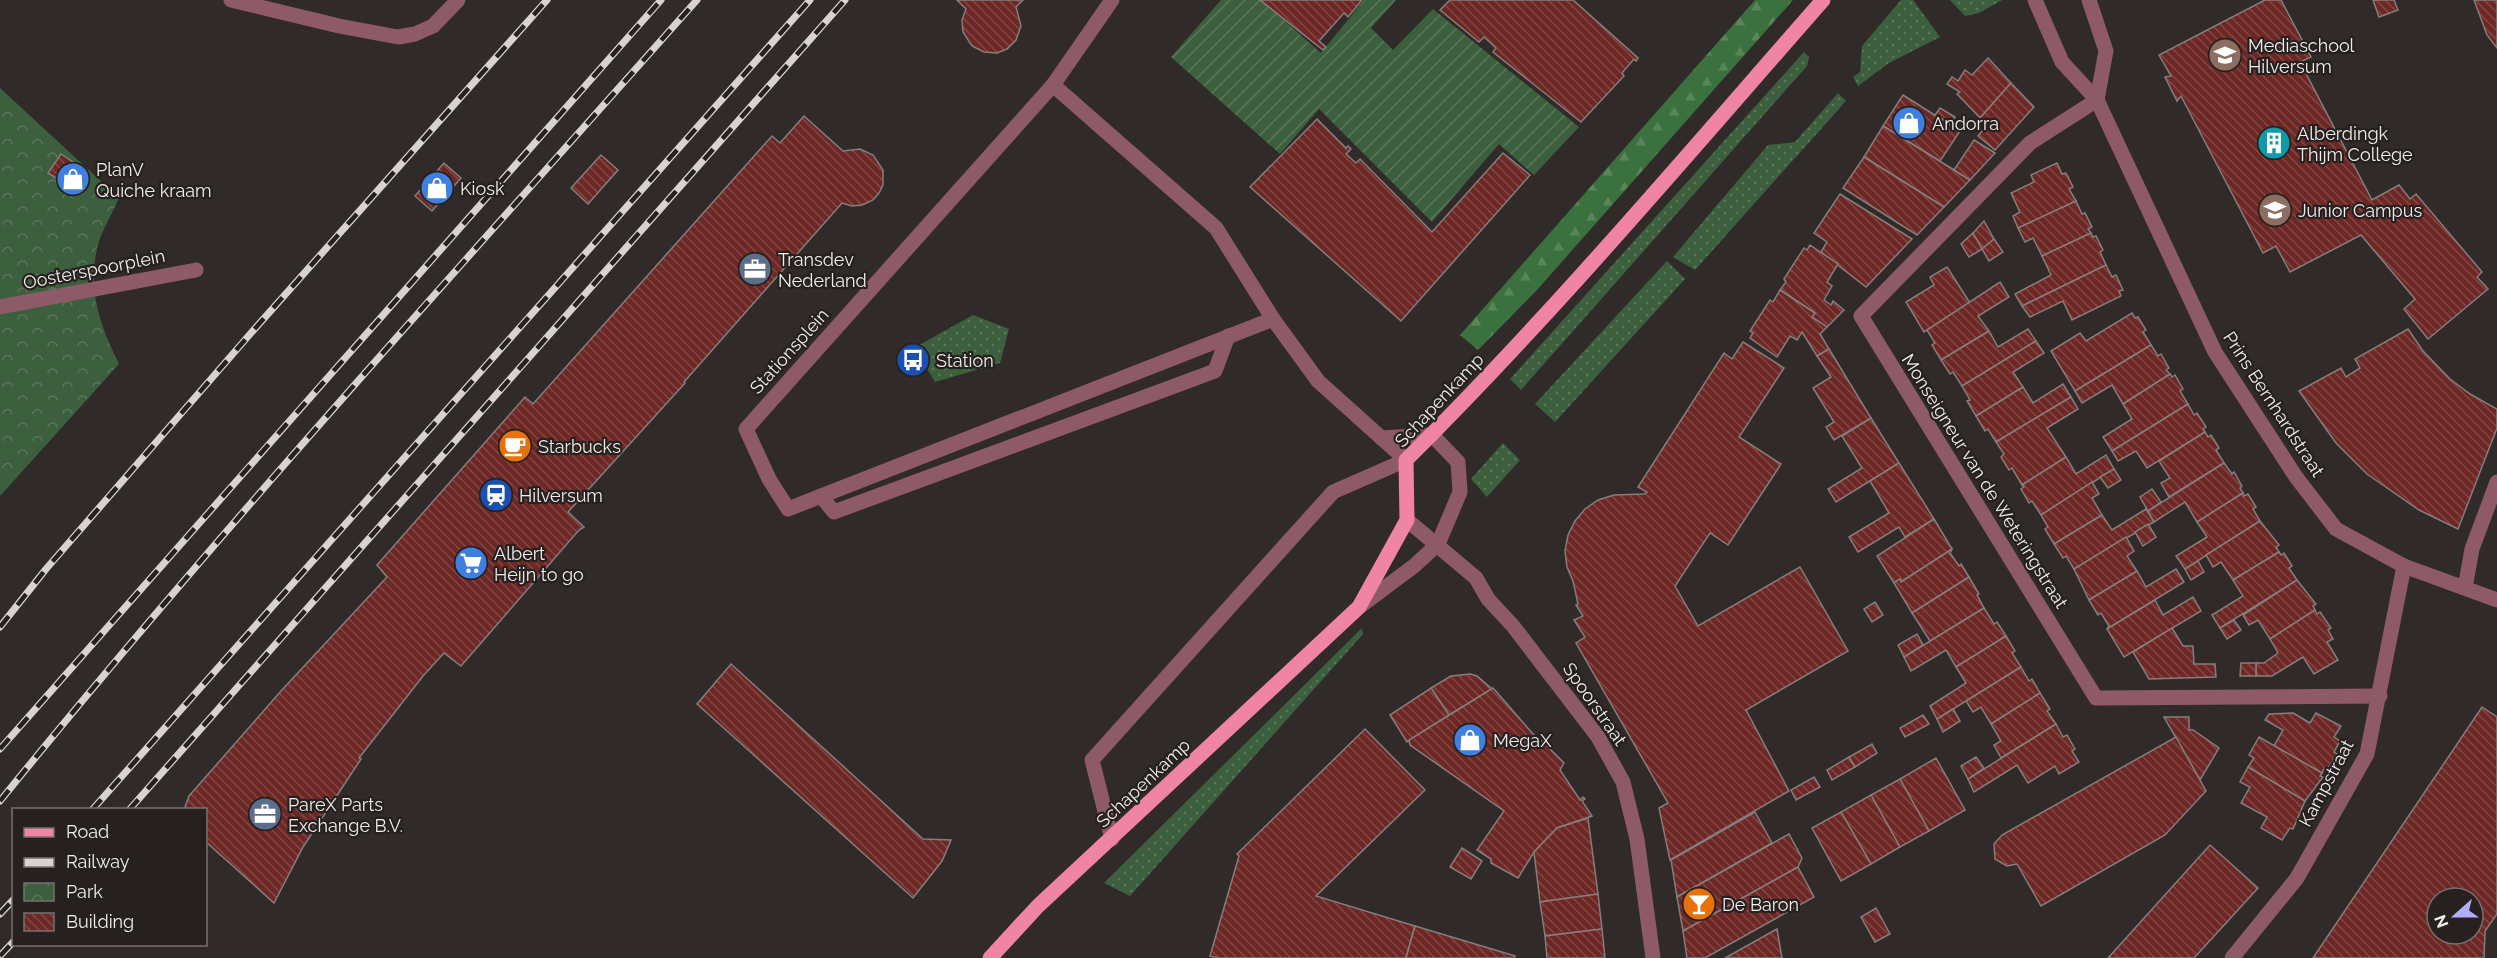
<svg xmlns="http://www.w3.org/2000/svg" width="2497" height="958" viewBox="0 0 2497 958" font-family="Raleway,sans-serif">
<style>
.grass{fill:url(#grass-dots)}
.forest{fill:url(#forest-firs)}
.park{fill:url(#park-crowns)}
.garden{fill:url(#garden-furrows)}
.building{fill:url(#building-back-hatch);stroke:#867e7d;stroke-width:1.5;fill-rule:evenodd}
.lines{fill:none;stroke-linecap:round;stroke-linejoin:round}
.minor{stroke:#8e5a68;stroke-width:15}
.major{stroke:#ef84a5;stroke-width:15}
.rail-casing{stroke:#d8d3d1;stroke-width:7}
.rail{stroke:#26201e;stroke-width:4.5;stroke-dasharray:14;stroke-linecap:butt}
.labels{text-anchor:middle;dominant-baseline:central;stroke-width:4.5;stroke-linejoin:round;paint-order:stroke}
.poi-label{font-size:18px;fill:#f1edeb;stroke:#26201e;text-anchor:start}
.street-label{font-size:18px;fill:#f1edeb;stroke:#26201e}
</style>
<defs>
<pattern id="grass-dots" width="8" height="8" patternUnits="userSpaceOnUse" patternTransform="scale(1.5)"><rect width="8" height="8" fill="#3c603d"/><path d="M2 2h.1M6 6h.1" fill="none" stroke="#597759" stroke-width="1.8" stroke-linecap="round"/></pattern>
<pattern id="forest-firs" width="22" height="20" patternUnits="userSpaceOnUse" patternTransform="scale(1.5)"><rect width="22" height="20" fill="#3b713e"/><path d="M5 1l3.5 6h-7zM16 11l3.5 6h-7z" fill="#58865a"/></pattern>
<pattern id="park-crowns" width="20" height="18" patternUnits="userSpaceOnUse" patternTransform="scale(1.5)"><rect width="20" height="18" fill="#3c603d"/><path d="M2 6a3 3 0 1 1 6 0M12 15a3 3 0 1 1 6 0" fill="none" stroke="#597759"/></pattern>
<pattern id="garden-furrows" width="10" height="10" patternUnits="userSpaceOnUse" patternTransform="scale(1.5)"><rect width="10" height="10" fill="#3c603d"/><path d="M-1 1l2-2M0 10L10 0M9 11l2-2" fill="none" stroke="#597759"/></pattern>
<pattern id="building-back-hatch" width="6" height="6" patternUnits="userSpaceOnUse" patternTransform="scale(1.5)"><rect width="6" height="6" fill="#6d2825"/><path d="M-1 5l2 2M0 0l6 6M5-1l2 2" fill="none" stroke="#824845"/></pattern>
</defs>
<rect width="100%" height="100%" fill="#302a28"/>
<!-- grass -->
<g class="grass">
<polygon points="1901,0 1913,0 1940,37 1889,63 1858,86 1853,77 1860,72 1862,46"/>
<polygon points="1950,0 2002,0 1979,13 1965,16"/>
<polygon points="1804,52 1809,57 1807,66 1521,390 1510,379"/>
<polygon points="1838,93 1846,101 1695,270 1673,257 1768,145 1795,142"/>
<polygon points="1667,261 1685,279 1555,422 1535,404"/>
<polygon points="973,315 1009,329 1000,363 935,382 914,348"/>
<polygon points="1503,443 1520,460 1487,497 1471,479"/>
<polygon points="1362,628 1363,634 1130,896 1104,883"/>
</g>
<!-- forest -->
<polygon class="forest" points="1755,0 1793,0 1537,290 1478,350 1460,335"/>
<!-- park -->
<path class="park" d="M0,88L119,198C113,212 104,227 99,241C86,287 99,323 119,364L0,496Z"/>
<!-- garden -->
<polygon class="garden" points="1221,0 1261,0 1321,53 1364,0 1396,0 1371,28 1393,50 1433,9 1579,127 1534,175 1499,144 1432,222 1319,109 1280,154 1171,57"/>
<!-- building -->
<g class="building">
<polygon points="957,0 1023,0 1016,7 1021,26 1016,40 1007,49 997,53 984,52 972,46 963,32 962,20 966,9"/>
<polygon points="1260,0 1362,0 1348,17 1344,13 1319,41 1326,47 1323,50"/>
<polygon points="1450,0 1573,0 1638,58 1636,61 1634,59 1622,73 1624,76 1581,122 1493,52 1496,48 1484,37 1479,42 1440,10"/>
<polygon points="2265,0 2281,0 2311,57 2300,62 2372,200 2399,185 2410,199 2416,194 2482,272 2477,277 2488,289 2428,339 2404,309 2415,299 2361,235 2290,272 2276,246 2263,253 2181,96 2177,101 2165,77 2171,76 2159,55"/>
<polygon points="2373,0 2394,0 2398,10 2379,17"/>
<polygon points="2474,0 2497,0 2497,48 2487,35"/>
<polygon points="1988,58 2011,83 1980,118 1957,94 1960,92 1947,84 1952,77 1958,81 1965,70 1972,75"/>
<polygon points="2011,83 2034,107 1995,150 1978,136 1987,125 1980,118"/>
<polygon points="1903,95 1960,131 1940,161 1883,126"/>
<polygon points="1940,108 1955,117 1951,124 1935,115"/>
<polygon points="804,116 843,151 860,149 873,155 883,170 883,185 879,193 873,200 862,205 852,206 842,203 684,382 685,383 568,512 584,527 579,530 461,666 444,653 423,676 359,758 361,759 303,847 274,903 206,842 206,810 184,810 189,796 281,691 387,577 377,565 525,397 533,404 772,136 780,143"/>
<polygon points="1317,119 1346,148 1348,146 1351,149 1346,154 1356,163 1360,159 1432,232 1503,153 1530,175 1401,321 1250,187"/>
<polygon points="1883,126 1954,170 1970,180 1944,207 1864,157"/>
<polygon points="1974,140 1995,153 1970,180 1954,170"/>
<polygon points="61,154 79,166 67,185 48,173"/>
<polygon points="601,155 618,170 588,204 571,188"/>
<polygon points="1864,157 1944,207 1917,235 1898,223 1843,188"/>
<polygon points="444,163 461,178 432,211 415,196"/>
<polygon points="2057,163 2062,174 2066,173 2073,187 2069,189 2076,201 2018,228 2013,216 2020,212 2011,193 2034,182 2031,175"/>
<polygon points="1840,194 1912,239 1866,287 1821,252 1827,242 1814,233"/>
<polygon points="2076,201 2082,214 2085,213 2092,227 2088,229 2091,233 2042,256 2033,238 2025,242 2018,228"/>
<polygon points="1984,221 1994,239 1982,249 1973,233"/>
<polygon points="1973,233 1982,249 1969,257 1961,244"/>
<polygon points="2091,233 2093,237 2096,236 2103,250 2100,252 2106,265 2022,306 2015,294 2051,275 2042,256"/>
<polygon points="1994,239 2003,252 1989,261 1982,249"/>
<polygon points="1810,245 1838,264 1827,282 1832,286 1824,300 1831,305 1833,301 1844,310 1827,327 1812,317 1815,313 1780,290 1786,282 1784,279 1804,248 1807,250"/>
<polygon points="2106,265 2112,277 2116,275 2123,290 2119,291 2121,296 2072,320 2063,301 2030,317 2022,306"/>
<polygon points="1947,267 1970,303 1924,332 1906,302 1934,285 1930,277"/>
<polygon points="2000,282 2009,297 1978,316 1989,331 1941,360 1932,345 1935,343 1927,330"/>
<polygon points="1780,290 1815,313 1812,317 1827,327 1820,334 1829,349 1817,356 1802,332 1797,340 1790,336 1777,357 1750,338 1753,333 1750,331 1770,300 1773,302"/>
<polygon points="2132,313 2135,318 2138,317 2146,330 2143,332 2151,345 2075,391 2051,351 2080,333 2086,341"/>
<polygon points="2028,329 2036,341 1962,386 1953,372 1950,374 1941,360 1989,331 1998,347"/>
<polygon points="2408,329 2423,351 2450,379 2470,394 2497,409 2497,428 2458,529 2419,510 2367,474 2336,443 2299,391 2341,368 2346,377 2360,368 2355,359"/>
<polygon points="2036,341 2044,353 2013,372 2023,387 1976,416 1967,401 1970,400 1962,386"/>
<polygon points="1743,342 1784,368 1739,437 1781,464 1728,545 1710,533 1675,586 1698,626 1800,567 1848,651 1746,710 1789,791 1670,860 1659,808 1668,803 1576,643 1585,637 1574,620 1583,616 1576,605 1578,604 1573,581 1567,567 1565,551 1568,535 1575,521 1585,509 1598,500 1614,495 1644,494 1647,492 1638,487 1724,353 1732,359"/>
<polygon points="2151,345 2158,356 2161,354 2169,368 2166,370 2170,374 2123,404 2112,385 2082,403 2075,391"/>
<polygon points="1829,349 1871,418 1834,440 1826,427 1834,422 1813,388 1831,377 1817,356"/>
<polygon points="2170,374 2172,377 2175,375 2183,389 2180,391 2188,404 2112,451 2103,437 2132,419 2123,404"/>
<polygon points="2063,384 2071,397 1996,442 1988,429 1985,431 1976,416 2023,387 2033,403"/>
<polygon points="2071,397 2078,409 2047,428 2066,457 2022,485 2012,468 2009,470 2001,457 2004,454 1996,442"/>
<polygon points="2188,404 2194,415 2197,413 2206,427 2203,429 2205,432 2147,468 2136,451 2118,461 2112,451"/>
<polygon points="1871,418 1899,463 1836,502 1828,489 1862,468 1842,436"/>
<polygon points="2205,432 2208,437 2211,435 2219,448 2216,450 2224,463 2169,497 2161,483 2170,478 2159,461"/>
<polygon points="2106,455 2114,469 2041,515 2032,501 2029,503 2021,489 2024,487 2022,485 2066,457 2076,474"/>
<polygon points="1899,463 1934,519 1905,537 1899,527 1858,552 1849,537 1889,513 1870,481"/>
<polygon points="2224,463 2232,474 2234,472 2242,486 2240,488 2243,493 2197,522 2185,502 2154,522 2148,511"/>
<polygon points="2114,469 2121,480 2108,488 2100,477"/>
<polygon points="2092,482 2099,494 2092,498 2102,515 2054,544 2045,529 2048,527 2041,515"/>
<polygon points="2152,489 2161,502 2148,511 2140,497"/>
<polygon points="2243,493 2244,496 2248,494 2256,507 2253,509 2260,521 2185,569 2176,556 2207,537 2197,522"/>
<polygon points="2146,509 2154,522 2074,569 2066,556 2063,558 2054,544 2102,515 2112,530"/>
<polygon points="1934,519 1952,549 1901,582 1900,579 1894,583 1877,556"/>
<polygon points="2260,521 2279,545 2276,547 2279,552 2233,580 2221,562 2213,567 2206,555"/>
<polygon points="2148,524 2156,537 2143,546 2135,532"/>
<polygon points="2126,537 2134,551 2127,556 2137,571 2089,600 2074,569"/>
<polygon points="1952,549 1950,553 1959,566 1961,564 1969,577 1912,613 1894,583 1900,579 1901,582"/>
<polygon points="2279,552 2281,555 2284,553 2292,566 2289,568 2297,580 2220,628 2212,615 2243,596 2233,580"/>
<polygon points="2198,561 2204,572 2191,580 2185,569"/>
<polygon points="2176,569 2184,582 2107,629 2109,626 2101,613 2098,615 2089,600 2137,571 2146,587"/>
<polygon points="1969,577 1979,594 1977,595 1984,608 1930,641 1912,613"/>
<polygon points="2297,580 2316,604 2313,606 2315,610 2270,639 2258,620 2249,625 2243,615"/>
<polygon points="2193,597 2201,611 2124,657 2107,629 2155,600 2163,615"/>
<polygon points="1875,602 1883,615 1872,622 1864,609"/>
<polygon points="1984,608 1994,624 1997,622 2006,636 1956,667 1946,650 1911,671 1904,657"/>
<polygon points="2315,610 2317,614 2320,612 2331,628 2328,630 2333,639 2327,642 2338,660 2314,674 2303,657 2272,676 2256,676 2256,663 2264,663 2278,653 2270,639"/>
<polygon points="2234,620 2241,630 2227,639 2220,628"/>
<polygon points="2172,628 2183,646 2193,646 2194,664 2215,664 2216,677 2149,679 2133,652"/>
<polygon points="1917,634 1923,645 1904,657 1898,645"/>
<polygon points="2006,636 2015,651 2012,653 2021,667 1937,719 1930,706 1966,683 1956,667"/>
<polygon points="2241,663 2256,663 2256,676 2240,676"/>
<polygon points="731,664 923,839 951,840 942,861 913,898 697,704"/>
<polygon points="2021,667 2029,681 2032,679 2040,693 1991,724 1981,707 1973,712 1966,701"/>
<polygon points="1470,674 1477,676 1492,689 1449,715 1431,688 1451,676"/>
<polygon points="1431,688 1449,715 1407,742 1390,715"/>
<polygon points="1493,688 1540,742 1542,741 1564,763 1560,770 1580,800 1583,797 1585,799 1582,801 1592,816 1557,828 1534,852 1518,878 1491,863 1491,859 1477,850 1504,811 1410,745 1409,740"/>
<polygon points="2040,693 2050,709 2047,711 2056,724 2001,758 1994,745 2001,741 1991,724"/>
<path d="M2482,707L2497,717V914L2485,931L2484,958H2313ZM2437,898H2473V934H2437Z"/>
<polygon points="1953,709 1960,721 1943,732 1937,719"/>
<polygon points="2293,713 2310,723 2316,713 2341,726 2334,737 2340,741 2334,752 2337,754 2327,770 2324,769 2322,773 2274,746 2283,730 2265,720 2269,714"/>
<polygon points="1923,715 1929,724 1905,737 1900,728"/>
<polygon points="2164,717 2189,717 2189,730 2193,730 2219,748 2200,780"/>
<polygon points="2056,724 2063,737 2067,735 2075,749 2072,751 2079,762 2059,774 2055,766 2028,783 2017,765 1974,792 1968,779"/>
<polygon points="1365,729 1425,790 1316,896 1415,926 1406,958 1218,958 1210,956 1239,856 1237,854"/>
<polygon points="2176,737 2206,791 2165,835 2041,906 2017,864 2007,866 1995,859 1994,844 2002,835"/>
<polygon points="2259,737 2322,773 2320,776 2323,777 2305,801 2248,767 2254,758 2249,755"/>
<polygon points="1872,744 1877,753 1855,767 1849,757"/>
<polygon points="1849,757 1855,767 1832,780 1827,770"/>
<polygon points="1976,757 1984,768 1968,779 1961,766"/>
<polygon points="1936,758 1965,810 1929,831 1900,779"/>
<polygon points="2248,767 2305,801 2293,829 2290,828 2282,840 2261,828 2267,817 2241,803 2250,787 2240,782"/>
<polygon points="1814,777 1820,787 1796,800 1791,790"/>
<polygon points="1900,779 1929,831 1900,847 1871,795"/>
<polygon points="1871,795 1900,847 1871,864 1841,812"/>
<polygon points="1755,812 1772,843 1677,897 1671,860"/>
<polygon points="1841,812 1871,864 1841,881 1812,828"/>
<polygon points="1588,818 1598,894 1540,902 1534,852 1557,828"/>
<polygon points="1789,834 1802,858 1798,867 1683,931 1677,897"/>
<polygon points="2210,845 2258,888 2194,958 2108,958"/>
<polygon points="1462,848 1482,861 1471,879 1450,867"/>
<polygon points="1798,867 1814,897 1705,958 1687,958 1683,931"/>
<polygon points="1598,894 1602,929 1545,936 1540,902"/>
<polygon points="1876,908 1890,934 1875,942 1861,917"/>
<polygon points="1415,926 1515,956 1514,958 1406,958"/>
<polygon points="1602,929 1605,958 1547,958 1545,936"/>
<polygon points="1777,929 1782,958 1725,958"/>
</g>
<g class="lines">
<!-- minor -->
<g class="minor">
<polyline points="231,0 339,26 398,37 415,34 433,26 458,0"/>
<polyline points="1112,0 1053,85 746,429 769,479 788,509 1273,319"/>
<polyline points="2035,0 2062,62 2097,100 2215,352 2296,477 2336,529 2404,566 2497,600"/>
<polyline points="2089,0 2106,51 2097,100"/>
<polyline points="1053,85 1216,228 1273,319 1318,381 1406,460 1333,492 1092,760 1112,839"/>
<polyline points="2097,100 2030,143 1861,316 2096,698 2380,696"/>
<polyline points="0,307 196,270"/>
<polyline points="821,496 834,512 1215,371 1228,336"/>
<polyline points="1407,520 1476,578 1488,599 1513,626 1598,737 1623,782 1637,839 1653,958"/>
<polyline points="2465,588 2472,549 2497,482"/>
<polyline points="1359,607 1414,566 1438,544 1460,492 1458,462 1432,435 1381,438"/>
<polyline points="2232,958 2297,878 2367,754 2404,566"/>
</g>
<!-- major -->
<path class="major" d="M990,958L1038,906L1359,607L1407,520L1406,460C1553,314 1687,155 1823,0"/>
<!-- rail casing -->
<g class="rail-casing">
<g id="rail">
<polyline points="0,627 46,569 251,333 547,0"/>
<polyline points="0,749 661,0"/>
<path d="M0,801C223,526 462,265 697,0"/>
<polyline points="92,810 810,0"/>
<polyline points="129,810 845,0"/>
<polyline points="0,914 14,899"/>
<polyline points="0,956 14,941"/>
</g>
</g>
<!-- rail -->
<use href="#rail" class="rail"/>
</g>
<!-- icons -->
<defs>
<g id="school-disc" transform="scale(1.725)"><circle r="9.5" fill="#8d6e63" stroke="#26201e"/><path d="M0-5L7-2L0 1L-7-2ZM-4 1L0 2.5L4 1V4Q0 6-4 4Z" fill="#fff"/></g>
<g id="shop-disc" transform="scale(1.725)"><circle r="9.5" fill="#3f7fe0" stroke="#26201e"/><path d="M-5-2.5h2.3a2.7 3.5 0 0 1 5.4 0H5L5.5 6h-11ZM-1.5-2.5h3a1.5 2.3 0 0 0-3 0Z" fill="#fff"/></g>
<g id="building-disc" transform="scale(1.725)"><circle r="9.5" fill="#0f9aa8" stroke="#26201e"/><path d="M-4-6H4V6H1V3H-1V6H-4ZM-2.5-4.3h1.7v1.8h-1.7ZM.8-4.3h1.7v1.8H.8ZM-2.5-1h1.7V.8h-1.7ZM.8-1h1.7V.8H.8Z" fill="#fff"/></g>
<g id="office-disc" transform="scale(1.725)"><circle r="9.5" fill="#5c6f8a" stroke="#26201e"/><path d="M-6-3h4V-5.5h4V-3h4V5H-6ZM-1-4.5V-3h2v-1.5ZM-6 0V1H6V0Z" fill="#fff"/></g>
<g id="bus-disc" transform="scale(1.725)"><circle r="9.5" fill="#1a4fb4" stroke="#26201e"/><path d="M-5-6H5V4H4V6H2V4H-2V6H-4V4H-5ZM-3.5-4V0h7V-4ZM-3.5 1.2v1.5H-2V1.2ZM2 1.2v1.5H3.5V1.2Z" fill="#fff"/></g>
<g id="cafe-disc" transform="scale(1.725)"><circle r="9.5" fill="#e8710a" stroke="#26201e"/><path d="M-5.5-4.5H6V0H3Q3 3.5 0 3.5H-2.5Q-5.5 3.5-5.5 0ZM3-3.2v2h1.7v-2ZM-6 4.5H4V6H-6Z" fill="#fff"/></g>
<g id="station-disc" transform="scale(1.725)"><circle r="9.5" fill="#1a4fb4" stroke="#26201e"/><path d="M-3-6H3Q5-6 5-4V2Q5 4 3 4L4.5 6H3L1.5 4h-3L-3 6H-4.5L-3 4Q-5 4-5 2V-4Q-5-6-3-6ZM-3.5-4v3h7v-3ZM-3.5 1v1.5H-2V1ZM2 1v1.5H3.5V1Z" fill="#fff"/></g>
<g id="supermarket-disc" transform="scale(1.725)"><circle r="9.5" fill="#3f7fe0" stroke="#26201e"/><path d="M-6-5.5h2.5l.6 2H6L4.5 2H-2.5L-4.4-4H-6ZM-1.5 3.2a1.3 1.3 0 1 0 .1 0ZM3 3.2a1.3 1.3 0 1 0 .1 0Z" fill="#fff"/></g>
<g id="bar-disc" transform="scale(1.725)"><circle r="9.5" fill="#e8710a" stroke="#26201e"/><path d="M-6-5H6L.8 .8V4.5H3.5V6h-7V4.5H-.8V.8Z" fill="#fff"/></g>
</defs>
<g fill-rule="evenodd">
<use href="#school-disc" x="2225" y="55"/>
<use href="#shop-disc" x="1909" y="123"/>
<use href="#building-disc" x="2274" y="143"/>
<use href="#shop-disc" x="73" y="179"/>
<use href="#shop-disc" x="437" y="188"/>
<use href="#school-disc" x="2275" y="210"/>
<use href="#office-disc" x="755" y="269"/>
<use href="#bus-disc" x="913" y="360"/>
<use href="#cafe-disc" x="515" y="446"/>
<use href="#station-disc" x="496" y="495"/>
<use href="#supermarket-disc" x="471" y="563"/>
<use href="#shop-disc" x="1470" y="740"/>
<use href="#office-disc" x="265" y="814"/>
<use href="#bar-disc" x="1699" y="904"/>
</g>
<g class="labels">
<!-- poi labels -->
<g class="poi-label">
<text x="2248" y="45">Mediaschool<tspan x="2248" dy="21">Hilversum</tspan></text>
<text x="1932" y="123">Andorra</text>
<text x="2297" y="133">Alberdingk<tspan x="2297" dy="21">Thijm College</tspan></text>
<text x="96" y="169">PlanV<tspan x="96" dy="21">Quiche kraam</tspan></text>
<text x="460" y="188">Kiosk</text>
<text x="2298" y="210">Junior Campus</text>
<text x="778" y="259">Transdev<tspan x="778" dy="21">Nederland</tspan></text>
<text x="936" y="360">Station</text>
<text x="538" y="446">Starbucks</text>
<text x="519" y="495">Hilversum</text>
<text x="494" y="553">Albert<tspan x="494" dy="21">Heijn to go</tspan></text>
<text x="1493" y="740">MegaX</text>
<text x="288" y="804">PareX Parts<tspan x="288" dy="21">Exchange B.V.</tspan></text>
<text x="1722" y="904">De Baron</text>
</g>
<!-- street labels -->
<g class="street-label">
<text transform="translate(94 269) rotate(-11)">Oosterspoorplein</text>
<text transform="translate(789 351) rotate(-48)">Stationsplein</text>
<text transform="translate(1439 400) rotate(-47)">Schapenkamp</text>
<text transform="translate(2274 404) rotate(57)">Prins Bernhardstraat</text>
<text transform="translate(1985 481) rotate(58)">Monseigneur van de Weteringstraat</text>
<text transform="translate(1595 704) rotate(55)">Spoorstraat</text>
<text transform="translate(1143 783) rotate(-43)">Schapenkamp</text>
<text transform="translate(2326 783) rotate(-62)">Kampstraat</text>
</g>
</g>
<!-- legend -->
<rect x="12" y="808" width="195" height="138" fill="#26201e" stroke="#777270" stroke-width="1.5"/>
<rect x="24" y="828" width="30" height="9" fill="#ef84a5" stroke="#777270" stroke-width="1.5"/>
<text x="66" y="838" font-size="18" fill="#f1edeb">Road</text>
<rect x="24" y="858" width="30" height="9" fill="#d8d3d1" stroke="#777270" stroke-width="1.5"/>
<text x="66" y="868" font-size="18" fill="#f1edeb">Railway</text>
<rect x="24" y="883" width="30" height="18" fill="url(#park-crowns)" stroke="#777270" stroke-width="1.5"/>
<text x="66" y="898" font-size="18" fill="#f1edeb">Park</text>
<rect x="24" y="913" width="30" height="18" fill="url(#building-back-hatch)" stroke="#777270" stroke-width="1.5"/>
<text x="66" y="928" font-size="18" fill="#f1edeb">Building</text>
<!-- north arrow -->
<g transform="translate(2455 916) rotate(249)"><circle r="28" fill="#26201e" stroke="#777270" stroke-width="1.5"/>
<path d="M0-4.5L10 22L0 15L-10 22Z" fill="#b0aefa"/>
<text y="-9" font-size="16" font-weight="bold" text-anchor="middle" fill="#f1edeb">N</text>
</g>
</svg>
